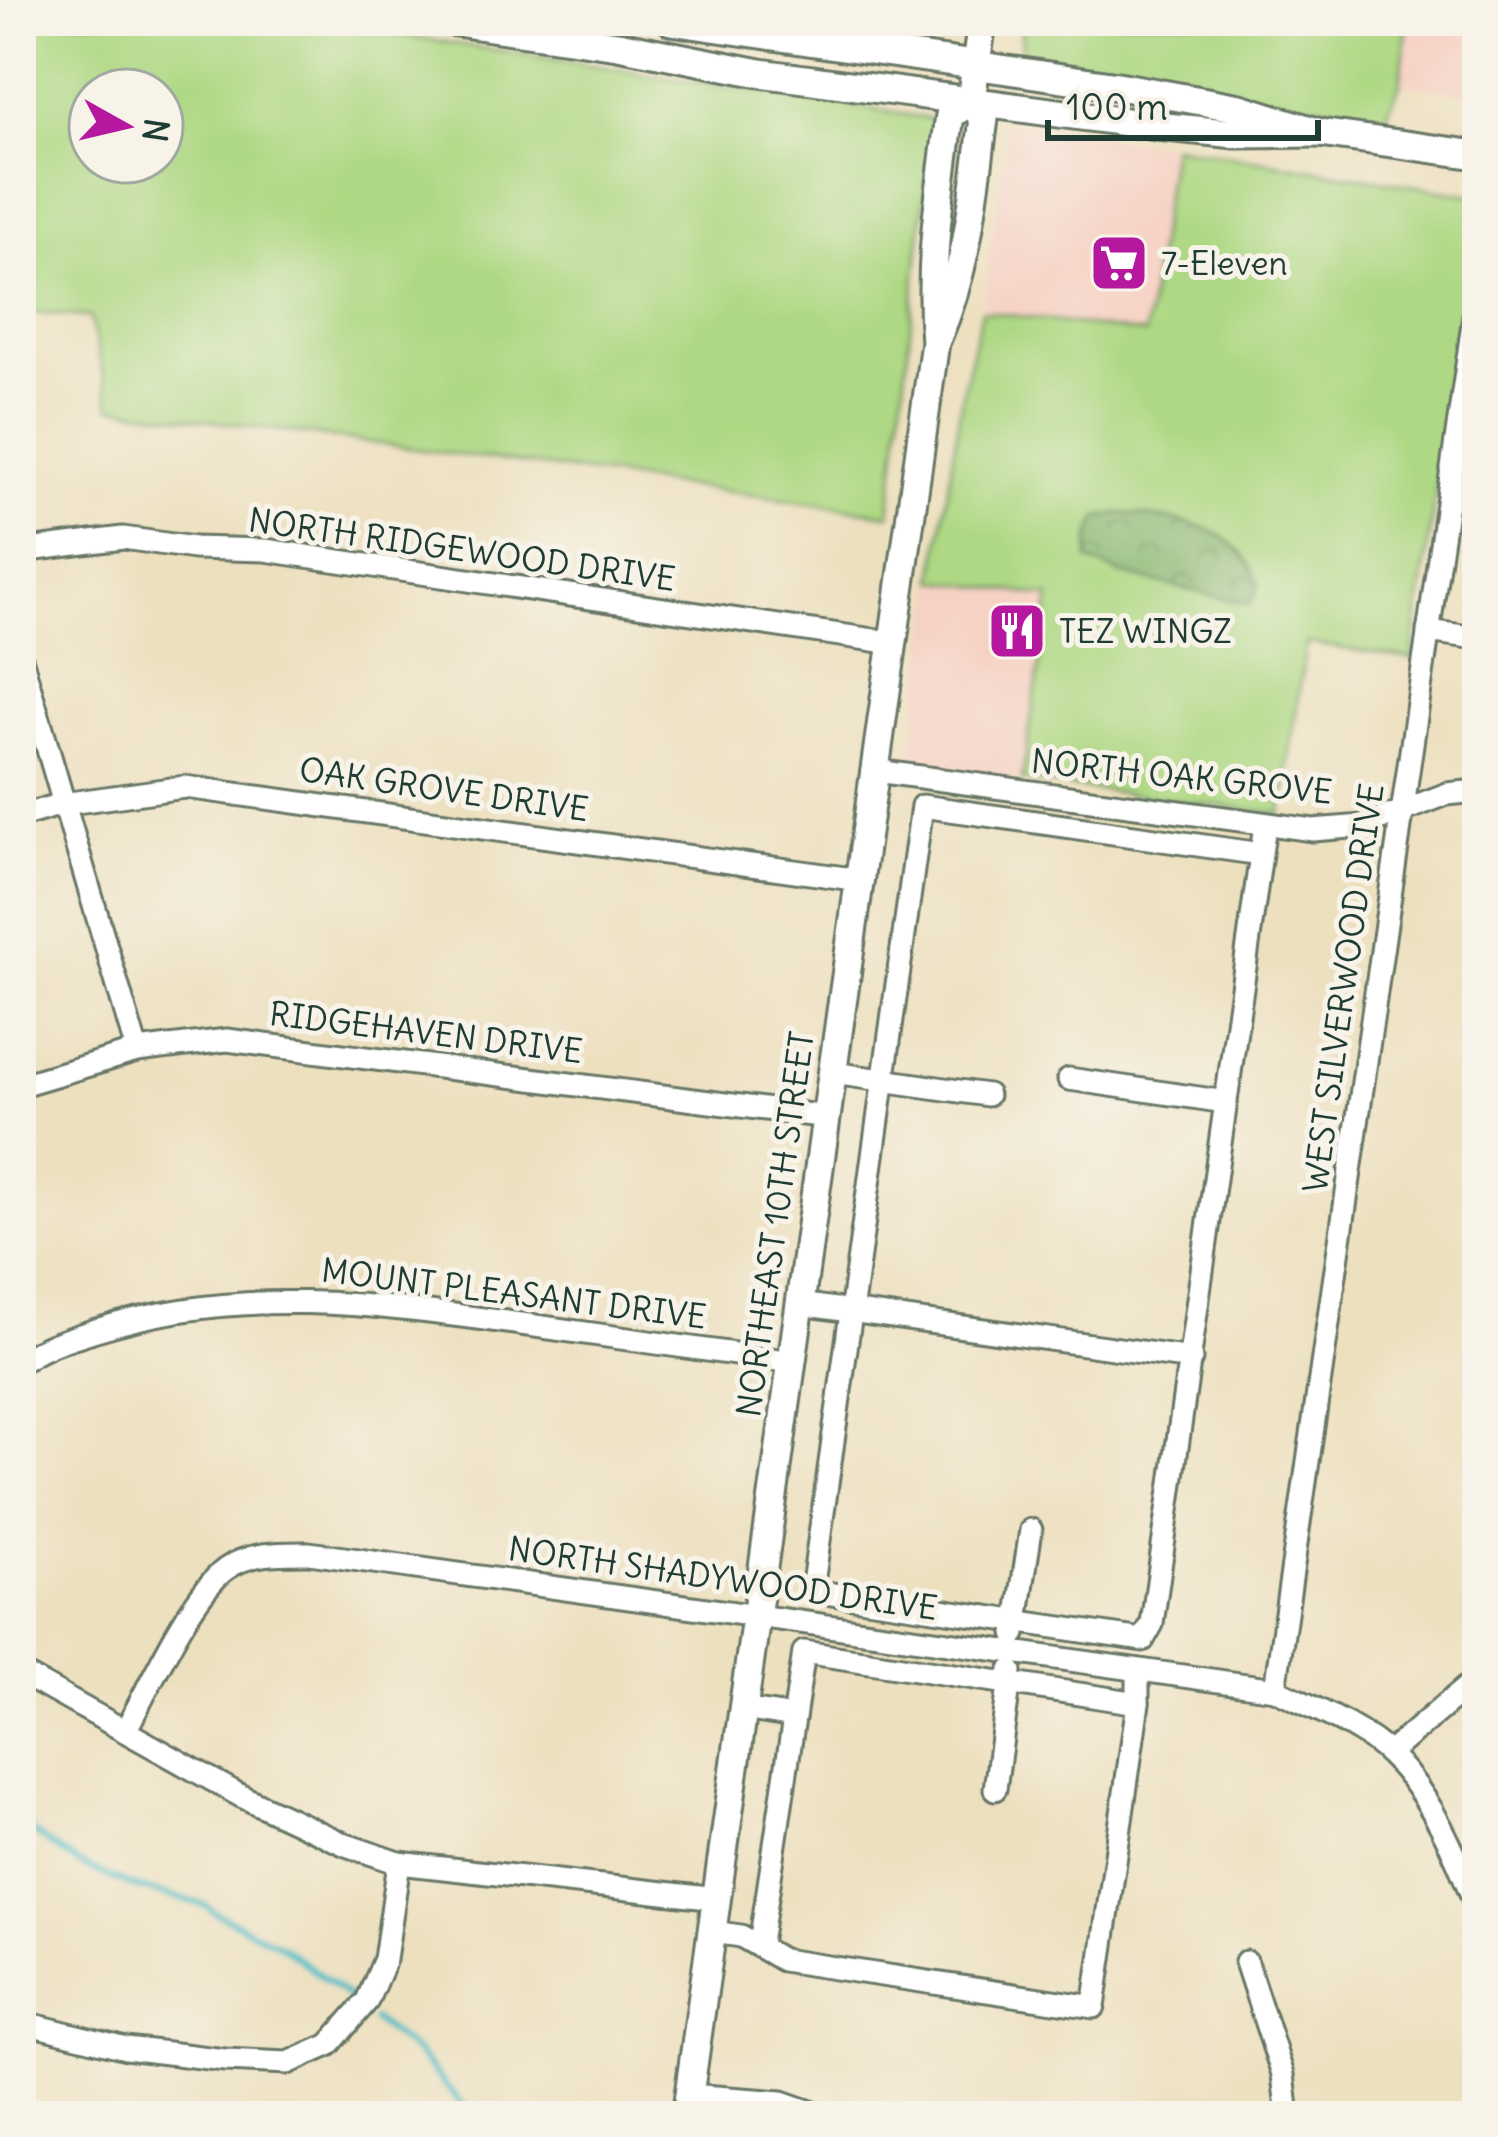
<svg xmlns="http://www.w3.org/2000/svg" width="1498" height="2137" viewBox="0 0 1498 2137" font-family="Delius,sans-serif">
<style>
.built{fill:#f6d2c5}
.grass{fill:#aed883;stroke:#668a5c;stroke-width:3;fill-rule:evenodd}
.forest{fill:url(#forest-crowns);stroke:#547a52;stroke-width:3}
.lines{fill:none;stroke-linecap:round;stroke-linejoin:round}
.stream{stroke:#4cbbc4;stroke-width:6}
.minor-casing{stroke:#677665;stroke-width:27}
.major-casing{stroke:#677665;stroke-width:33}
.minor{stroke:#fff;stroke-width:21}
.major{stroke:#fff;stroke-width:27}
.labels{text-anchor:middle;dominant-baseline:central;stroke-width:10;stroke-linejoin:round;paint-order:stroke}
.poi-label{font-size:33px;fill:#1f3d34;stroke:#f7f3e8;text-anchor:start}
.street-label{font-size:33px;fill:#1f3d34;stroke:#f7f3e8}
</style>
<defs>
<pattern id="forest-crowns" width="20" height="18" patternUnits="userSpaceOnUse" patternTransform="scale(3)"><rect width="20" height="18" fill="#8ab871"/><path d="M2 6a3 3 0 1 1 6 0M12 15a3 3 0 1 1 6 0" fill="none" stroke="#70975e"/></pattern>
</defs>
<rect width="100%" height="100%" fill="#f7f3e8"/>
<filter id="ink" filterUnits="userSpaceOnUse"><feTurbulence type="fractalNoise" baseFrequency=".00833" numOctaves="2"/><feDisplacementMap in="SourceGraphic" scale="24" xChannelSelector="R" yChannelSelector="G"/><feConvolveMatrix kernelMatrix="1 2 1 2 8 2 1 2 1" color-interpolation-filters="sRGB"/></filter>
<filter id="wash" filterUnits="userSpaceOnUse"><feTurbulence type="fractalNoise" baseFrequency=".004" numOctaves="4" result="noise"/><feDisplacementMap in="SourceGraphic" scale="48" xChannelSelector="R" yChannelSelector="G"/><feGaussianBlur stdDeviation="2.7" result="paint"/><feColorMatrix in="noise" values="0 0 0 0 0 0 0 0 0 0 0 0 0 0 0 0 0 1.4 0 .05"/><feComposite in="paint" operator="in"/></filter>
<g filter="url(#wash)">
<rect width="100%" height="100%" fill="#ede0bf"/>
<!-- built -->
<g class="built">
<polygon points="1408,21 1477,21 1477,95 1400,84"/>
<polygon points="1008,123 1172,146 1146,334 982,311"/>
<polygon points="934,580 1051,596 1022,780 911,765"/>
</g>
<!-- grass -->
<g class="grass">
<path d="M21,21H312L933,119L890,514L110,407L90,317L21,311ZM162,90V162H90V90Z"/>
<polygon points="784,21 943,21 942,35 923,40"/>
<polygon points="1021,21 1408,21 1400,84 1386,116 1022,59"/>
<polygon points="1172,146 1477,196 1412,659 1306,643 1281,814 1022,780 1050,597 934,580 963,390 982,311 1145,334"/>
</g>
<!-- forest -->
<path class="forest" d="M1122,513C1180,521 1237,521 1259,585L1250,604L1121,574L1088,560L1090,537L1098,517Z"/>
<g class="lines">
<!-- stream -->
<g class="stream">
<polyline points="21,1824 79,1864 137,1888 206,1905 214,1912 283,1947 351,1999"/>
<polyline points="373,2020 417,2053 472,2116"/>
</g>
</g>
</g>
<g filter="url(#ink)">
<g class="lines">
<!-- minor casing -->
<g class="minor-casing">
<g id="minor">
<polyline points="21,551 123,538 194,548 265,550 894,643"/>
<polyline points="1428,631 1477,638"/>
<polyline points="21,658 137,1051"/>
<polyline points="876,771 1313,830 1363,826 1447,794 1477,791"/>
<polyline points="21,816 62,804 185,787 860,880"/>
<path d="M1261,854L922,806L812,1591L1143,1640L1152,1624C1190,1368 1224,1111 1261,854L1265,825"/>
<polyline points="833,1073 987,1095"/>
<polyline points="1069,1079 1226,1102"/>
<polyline points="21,1085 137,1051 227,1040 827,1117"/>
<polyline points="800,1304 1191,1359"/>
<path d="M21,1362C44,1345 69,1339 96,1330C239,1285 375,1304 521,1324C611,1337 702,1349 792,1362"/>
<polyline points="1015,1634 1031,1530"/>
<polyline points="21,1673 241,1796 346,1845 399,1863 717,1899"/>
<polyline points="1275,1689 1477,296"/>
<polyline points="743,1709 794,1717"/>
<path d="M125,1731C148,1690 190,1595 226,1569C250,1552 280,1553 309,1553L1275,1689C1309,1706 1362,1727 1389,1754C1430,1793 1457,1857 1477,1908"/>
<polyline points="1389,1753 1477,1678"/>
<polyline points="995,1789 1011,1671"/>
<polyline points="712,1932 741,1936 782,1960 1094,2007 1138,1703 1138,1670"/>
<polyline points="760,1944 804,1652 1138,1703"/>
<polyline points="1246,1962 1283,2075 1288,2116"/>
<polyline points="21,2022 126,2048 225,2060 288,2063 329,2045 367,2001 385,1959 399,1863"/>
<polyline points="689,2095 782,2102 822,2116"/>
</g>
</g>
<!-- major casing -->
<g class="major-casing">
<g id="major">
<polyline points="449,21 618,45 760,73 1156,126 1236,134 1320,133"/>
<polyline points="671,21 1118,86 1240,108 1320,133 1477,155"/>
<path d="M937,338C969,264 973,198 984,119L971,101L982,21"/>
<path d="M686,2116L935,342C928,264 940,191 950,115L971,101"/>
</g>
</g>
<!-- minor -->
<use href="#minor" class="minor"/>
<!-- major -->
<use href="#major" class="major"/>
</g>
</g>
<!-- icons -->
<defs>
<g id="supermarket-square" transform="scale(3)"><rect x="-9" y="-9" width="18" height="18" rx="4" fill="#b5179e" stroke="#f7f3e8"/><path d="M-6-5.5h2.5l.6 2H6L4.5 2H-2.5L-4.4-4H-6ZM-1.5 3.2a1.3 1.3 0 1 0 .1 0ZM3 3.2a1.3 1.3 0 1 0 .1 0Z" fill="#fff"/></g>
<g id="restaurant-square" transform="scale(3)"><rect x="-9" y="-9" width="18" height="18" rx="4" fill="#b5179e" stroke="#f7f3e8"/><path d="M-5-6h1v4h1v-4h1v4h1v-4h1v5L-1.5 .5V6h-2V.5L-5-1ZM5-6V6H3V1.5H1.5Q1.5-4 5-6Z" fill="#fff"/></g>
</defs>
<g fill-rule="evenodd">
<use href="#supermarket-square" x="1119" y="263"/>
<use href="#restaurant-square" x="1017" y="631"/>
</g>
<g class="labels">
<!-- poi labels -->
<g class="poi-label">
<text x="1161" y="263">7-Eleven</text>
<text x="1059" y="631">TEZ WINGZ</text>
</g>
<!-- street labels -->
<g class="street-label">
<text transform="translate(462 549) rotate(8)">NORTH RIDGEWOOD DRIVE</text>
<text transform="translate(1182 776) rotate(6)">NORTH OAK GROVE</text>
<text transform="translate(444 789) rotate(8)">OAK GROVE DRIVE</text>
<text transform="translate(1343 988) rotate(-82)">WEST SILVERWOOD DRIVE</text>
<text transform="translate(426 1032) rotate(7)">RIDGEHAVEN DRIVE</text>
<text transform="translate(775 1224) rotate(-82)">NORTHEAST 10TH STREET</text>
<text transform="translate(514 1293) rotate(7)">MOUNT PLEASANT DRIVE</text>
<text transform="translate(723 1578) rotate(8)">NORTH SHADYWOOD DRIVE</text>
</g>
</g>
<!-- margin -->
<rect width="1498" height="2137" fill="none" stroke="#f7f3e8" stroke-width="72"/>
<!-- north arrow -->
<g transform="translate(126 126) rotate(98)"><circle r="57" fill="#f7f3e8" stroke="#a1aaa0" stroke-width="3"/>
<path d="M0-9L21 45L0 30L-21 45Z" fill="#b5179e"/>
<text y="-18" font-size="33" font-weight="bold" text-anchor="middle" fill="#1f3d34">N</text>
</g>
<!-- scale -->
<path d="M1048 120v18h270v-18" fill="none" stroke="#1f3d34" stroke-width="6"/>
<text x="1066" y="120" font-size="36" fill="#1f3d34" stroke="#f7f3e8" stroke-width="9" paint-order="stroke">100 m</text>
</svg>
